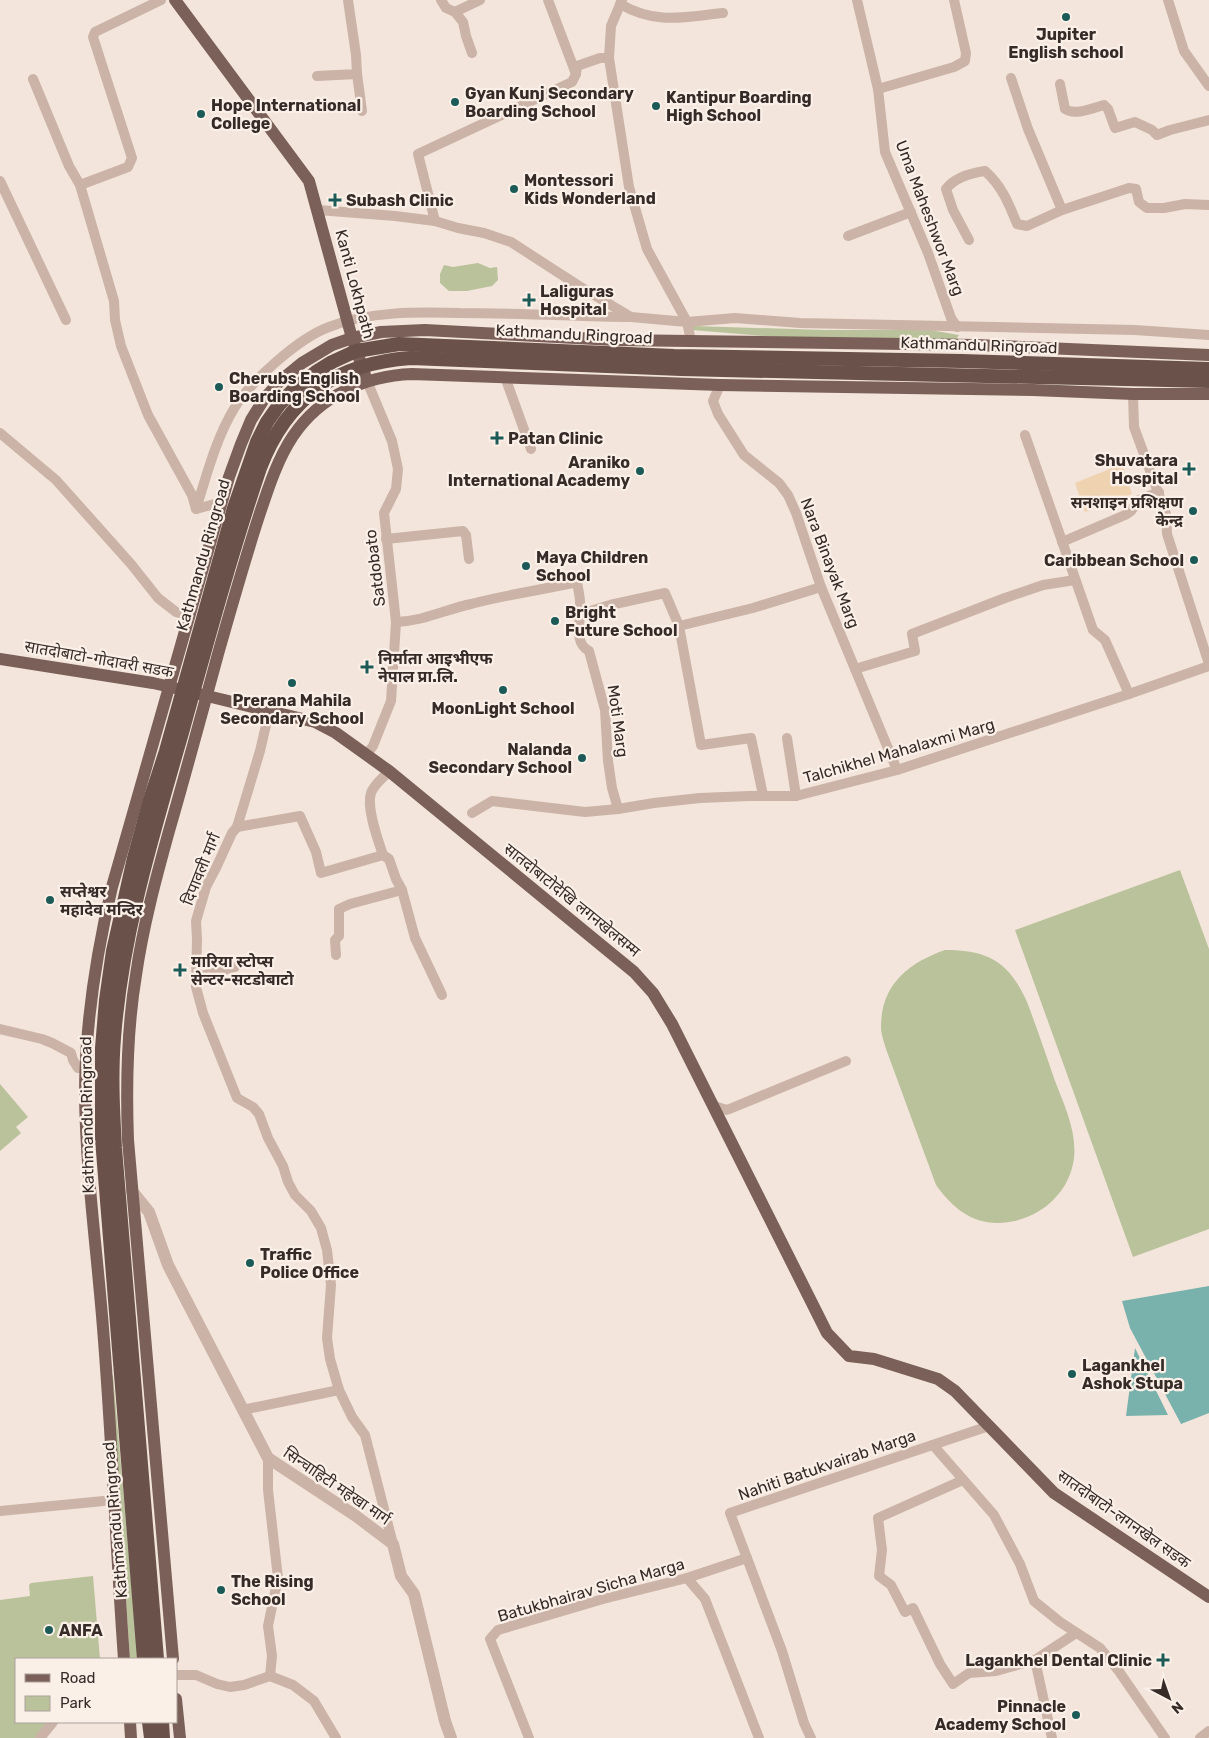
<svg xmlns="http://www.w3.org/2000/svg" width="1209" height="1738" viewBox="0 0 1209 1738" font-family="Rubik,'Noto Sans Devanagari',sans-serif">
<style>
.green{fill:#bac29b}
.sand{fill:#efd3b1}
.water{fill:#79b1ad}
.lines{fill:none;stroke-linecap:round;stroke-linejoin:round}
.minor{stroke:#cbb3a7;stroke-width:10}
.tertiary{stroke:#cbb3a7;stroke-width:12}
.primary{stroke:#7a6058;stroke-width:12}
.trunk{stroke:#6a524b;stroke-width:14}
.poi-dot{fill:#1c5a57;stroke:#faf0e8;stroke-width:2}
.labels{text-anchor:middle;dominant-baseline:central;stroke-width:4.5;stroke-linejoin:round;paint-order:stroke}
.poi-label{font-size:16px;font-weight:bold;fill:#372b28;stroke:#faf0e8;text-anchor:start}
.street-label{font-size:16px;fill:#372b28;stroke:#faf0e8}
</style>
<rect width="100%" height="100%" fill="#f3e5db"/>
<!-- green -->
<g class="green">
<polygon points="478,263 490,268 497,267 498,280 492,286 467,291 449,291 440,283 440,274 444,265 453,267"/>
<polygon points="693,326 824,330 930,330 959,335 954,343 813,340 692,330"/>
<polygon points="1180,870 1209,949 1209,1229 1133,1257 1015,930"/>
<path d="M945,950C989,950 1009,962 1027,1002C1037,1028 1046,1055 1055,1081C1064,1104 1077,1132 1074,1158C1070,1191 1043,1217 1009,1222C976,1227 955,1211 936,1185L886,1049C884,1042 881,1034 881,1027C881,985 908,963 945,950Z"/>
<polygon points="0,1084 28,1117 16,1127 21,1133 0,1151"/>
<polygon points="113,1375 138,1659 130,1659 111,1376"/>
<polygon points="93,1576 100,1659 16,1659 16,1722 49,1722 35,1738 0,1738 0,1600 30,1596 29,1585 31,1583"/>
</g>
<!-- sand -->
<polygon class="sand" points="1122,464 1132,494 1085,512 1075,483"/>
<!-- water -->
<g class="water">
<polygon points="1209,1286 1209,1413 1181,1424 1130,1328 1122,1301"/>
<polygon points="1135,1348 1168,1415 1126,1416"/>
</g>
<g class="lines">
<!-- minor -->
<g class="minor">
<polyline points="441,0 446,8 455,12 463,22 466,36 472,53"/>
<polyline points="548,0 576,74"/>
<polyline points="622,0 611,26 609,58 629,187 647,249 687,322 691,341"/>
<polyline points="857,0 878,89 885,152 928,253 951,318 957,327"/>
<polyline points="1168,0 1184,51 1209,86"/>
<path d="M620,4C656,25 684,17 723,13"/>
<polyline points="455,12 480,0"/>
<polyline points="357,74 362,111"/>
<polyline points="317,76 357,74 356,55 348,0"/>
<polyline points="1011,78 1028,129 1062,210"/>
<polyline points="33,79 69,166 80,185 114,301 115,320 121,346 148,415 192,495 196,509 222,502"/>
<path d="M1060,84L1065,109C1075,116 1093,108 1104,105L1108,109L1115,128L1135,122L1152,130L1157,135L1170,130L1209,120"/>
<polyline points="878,89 954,67 965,61 966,53 954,0"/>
<polyline points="0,181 66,320"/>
<polyline points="80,185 128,167 132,158 93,37 95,32 161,0"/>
<polyline points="318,210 395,216 435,221 458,228 484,233 511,242 579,286 631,317 687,322 735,318 800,323 1135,330 1209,335"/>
<polyline points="435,221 418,154 572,82 576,74 577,66 600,58 609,58"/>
<polyline points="848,236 911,212"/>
<path d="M969,240L953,210L946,189C955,177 971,173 985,171C1002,186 1009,204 1017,224L1027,226L1062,210L1129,188L1136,189L1139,202L1147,208H1164L1185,204L1209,205"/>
<polyline points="505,377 531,449"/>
<polyline points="720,385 713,401 718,414 744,455 779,483 788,495 796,513 821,587 897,770"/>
<polyline points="1133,394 1134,427 1166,514 1167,534 1209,664"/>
<polyline points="0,433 56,480 131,564 158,598 176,612 189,616"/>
<polyline points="1025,435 1093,630 1105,640 1129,694"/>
<path d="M196,509C207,474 216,438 235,407C252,380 299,338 329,327C369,311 417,312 460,313C517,313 573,316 630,317"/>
<polyline points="386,539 463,531 466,535 469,559"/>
<polyline points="1062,542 1125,515 1131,511 1139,500 1159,492"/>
<polyline points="580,614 610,605 665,593 679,626 753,608 821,587"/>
<path d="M396,622C424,621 444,610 471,604C505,595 541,590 577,582C578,589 580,596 580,602C582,619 572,642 589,651L605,710L608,761L612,788L618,809"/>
<polyline points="679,626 701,745 751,738 763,795"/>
<polyline points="855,669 915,651 912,634 1005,598 1043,585 1075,580"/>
<polyline points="269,712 260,751 237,827 232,833 216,868 206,887 196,921 197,939 196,987 203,1013 237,1098 253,1107 259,1114 268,1138 283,1166 288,1182 295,1195 311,1211 321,1228 327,1250 331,1285 327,1338 330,1359 339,1390 352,1417 365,1435 393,1544"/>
<polyline points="787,738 796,796"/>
<polyline points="366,755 373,746 391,701 396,622 384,513 396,489 398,469 392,441 367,381"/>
<path d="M389,771C383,778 374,784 371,793C366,808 378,840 383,855L389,859L396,879L402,890L415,938L442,995"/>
<polyline points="472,813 492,801 585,812 618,809 654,803 700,798 749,796 796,796 897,770 1129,694 1209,666"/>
<polyline points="237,827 300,816 316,852 321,873 383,855"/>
<polyline points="336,955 335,940 339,936 339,909 350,904 402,890"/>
<polyline points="197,977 235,967"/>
<polyline points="0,1029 42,1039 52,1043 71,1053 73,1060 78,1068 86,1069"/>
<polyline points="714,1106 727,1110 846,1061"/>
<polyline points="242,1410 339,1390"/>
<polyline points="933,1445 994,1515 1020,1564 1034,1601 1060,1622 1100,1648 1118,1670 1165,1738"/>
<polyline points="268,1458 268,1490 278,1578 268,1626 272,1656 270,1676"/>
<polyline points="963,1480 878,1518 882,1550 879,1576 891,1585 905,1612 913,1608 940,1664 953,1684 969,1673 996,1671 1035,1660 1076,1633"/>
<polyline points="0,1511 114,1500"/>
<polyline points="687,1578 705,1599 759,1738"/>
<polyline points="1035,1660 1052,1738"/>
<polyline points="176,1675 196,1675 217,1684 230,1687 244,1685 270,1676 293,1685 314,1701 336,1738"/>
<polyline points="40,1738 53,1722"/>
<polyline points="529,1738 490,1639 498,1630 603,1599 687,1578 747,1558"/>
<polyline points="811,1738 804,1723 782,1651 730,1513 989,1426"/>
<polyline points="1200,1738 1209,1731"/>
</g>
<!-- tertiary -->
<polyline class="tertiary" points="132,1191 149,1212 168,1265 268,1458 356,1516 393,1544 401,1576 414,1594 445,1721 451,1738"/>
<!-- primary -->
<g class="primary">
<polyline points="175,0 309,181 352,338 365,375"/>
<polyline points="0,659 153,683 175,688"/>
<polyline points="199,694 315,722 336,733 389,771 634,972 653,993 672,1024 827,1333 849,1356 874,1359 938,1379 955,1391 1054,1493 1209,1597"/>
<path d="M124,1659C116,1549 112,1438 103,1328C97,1251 86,1173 85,1095C85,1024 96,955 112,887L229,477L241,444L251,420L264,399L280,381L302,363L332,345L352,338L381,332L425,330L615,340L976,345L1209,355"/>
<path d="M173,1659L128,1140C126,1086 127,1029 136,975C143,926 156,878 169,831C186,772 202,713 218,654C231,608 244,562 259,516C268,489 277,460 293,436C320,396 364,376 412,374L720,385L1033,390L1133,394H1209"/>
<polyline points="176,1699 180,1738"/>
<polyline points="130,1722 131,1738"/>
</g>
<!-- trunk -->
<g class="trunk">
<polyline points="144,1659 102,1139 102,1048 106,1000 113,951 134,858 149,803 166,751 234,508 257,442 267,422 279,405 293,390 316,372 332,362 356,351 399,344 674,356 962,361 1209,369"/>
<path d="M157,1659L115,1148C113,1112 111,1075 114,1038C122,932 154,831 183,729C207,642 231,554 260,468C287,397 337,363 411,358L681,369L1209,381"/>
<polyline points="149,1722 151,1738"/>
<polyline points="162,1722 163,1738"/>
</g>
</g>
<!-- markers -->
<g class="poi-dot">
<circle cx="1066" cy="17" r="5"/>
<circle cx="455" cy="102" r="5"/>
<circle cx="656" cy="106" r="5"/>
<circle cx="201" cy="114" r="5"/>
<circle cx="514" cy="189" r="5"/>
<path d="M332.5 192.5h5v5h5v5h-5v5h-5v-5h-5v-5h5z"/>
<path d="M526.5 292.5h5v5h5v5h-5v5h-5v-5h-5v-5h5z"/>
<circle cx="219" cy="387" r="5"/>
<path d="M494.5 430.5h5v5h5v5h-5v5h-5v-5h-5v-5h5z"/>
<path d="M1186.5 461.5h5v5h5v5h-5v5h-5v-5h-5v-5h5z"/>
<circle cx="640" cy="471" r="5"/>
<circle cx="1193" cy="511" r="5"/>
<circle cx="1194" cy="560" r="5"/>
<circle cx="526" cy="566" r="5"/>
<circle cx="555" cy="621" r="5"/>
<path d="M364.5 659.5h5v5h5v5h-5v5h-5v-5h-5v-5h5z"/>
<circle cx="292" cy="683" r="5"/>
<circle cx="503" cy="690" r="5"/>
<circle cx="582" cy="758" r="5"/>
<circle cx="50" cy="900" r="5"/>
<path d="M177.5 962.5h5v5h5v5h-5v5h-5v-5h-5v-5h5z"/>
<circle cx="250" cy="1263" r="5"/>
<circle cx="1072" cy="1374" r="5"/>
<circle cx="221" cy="1590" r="5"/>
<circle cx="49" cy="1630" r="5"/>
<path d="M1160.5 1652.5h5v5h5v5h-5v5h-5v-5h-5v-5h5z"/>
<circle cx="1076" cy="1715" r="5"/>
</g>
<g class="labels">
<!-- poi labels -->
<g class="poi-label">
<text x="1066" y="34" text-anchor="middle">Jupiter<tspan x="1066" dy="18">English school</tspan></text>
<text x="465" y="93">Gyan Kunj Secondary<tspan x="465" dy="18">Boarding School</tspan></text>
<text x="666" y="97">Kantipur Boarding<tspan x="666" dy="18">High School</tspan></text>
<text x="211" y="105">Hope International<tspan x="211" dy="18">College</tspan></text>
<text x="524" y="180">Montessori<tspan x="524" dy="18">Kids Wonderland</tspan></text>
<text x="346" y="200">Subash Clinic</text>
<text x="540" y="291">Laliguras<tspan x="540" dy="18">Hospital</tspan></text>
<text x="229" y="378">Cherubs English<tspan x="229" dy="18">Boarding School</tspan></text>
<text x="508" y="438">Patan Clinic</text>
<text x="1178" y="460" text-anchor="end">Shuvatara<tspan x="1178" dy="18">Hospital</tspan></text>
<text x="630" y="462" text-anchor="end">Araniko<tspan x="630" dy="18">International Academy</tspan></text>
<text x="1183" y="502" text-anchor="end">सनशाइन प्रशिक्षण<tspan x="1183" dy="18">केन्द्र</tspan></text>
<text x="536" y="557">Maya Children<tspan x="536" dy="18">School</tspan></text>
<text x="1184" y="560" text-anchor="end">Caribbean School</text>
<text x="565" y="612">Bright<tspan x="565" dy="18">Future School</tspan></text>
<text x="378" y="658">निर्माता आइभीएफ<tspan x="378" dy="18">नेपाल प्रा.लि.</tspan></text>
<text x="292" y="700" text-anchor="middle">Prerana Mahila<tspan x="292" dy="18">Secondary School</tspan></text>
<text x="503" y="708" text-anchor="middle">MoonLight School</text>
<text x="572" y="749" text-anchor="end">Nalanda<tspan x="572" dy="18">Secondary School</tspan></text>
<text x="60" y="891">सप्तेश्वर<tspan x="60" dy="18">महादेव मन्दिर</tspan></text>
<text x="191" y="961">मारिया स्टोप्स<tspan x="191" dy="18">सेन्टर-सटडोबाटो</tspan></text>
<text x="260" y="1254">Traffic<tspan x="260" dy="18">Police Office</tspan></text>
<text x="1082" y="1365">Lagankhel<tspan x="1082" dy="18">Ashok Stupa</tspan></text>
<text x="231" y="1581">The Rising<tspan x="231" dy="18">School</tspan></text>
<text x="59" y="1630">ANFA</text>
<text x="1152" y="1660" text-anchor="end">Lagankhel Dental Clinic</text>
<text x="1066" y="1706" text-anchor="end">Pinnacle<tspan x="1066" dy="18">Academy School</tspan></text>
</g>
<!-- street labels -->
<g class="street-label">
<text transform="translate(930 218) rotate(69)">Uma Maheshwor Marg</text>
<text transform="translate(355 284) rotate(75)">Kanti Lokhpath</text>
<text transform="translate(574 334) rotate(3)">Kathmandu Ringroad</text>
<text transform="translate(979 345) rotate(2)">Kathmandu Ringroad</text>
<text transform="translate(203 555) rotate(-74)">Kathmandu Ringroad</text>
<text transform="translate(830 563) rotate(69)">Nara Binayak Marg</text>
<text transform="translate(375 568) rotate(-97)">Satdobato</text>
<text transform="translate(99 659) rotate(10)">सातदोबाटो-गोदावरी सडक</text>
<text transform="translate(618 721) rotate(82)">Moti Marg</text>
<text transform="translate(899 751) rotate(-16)">Talchikhel Mahalaxmi Marg</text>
<text transform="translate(201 869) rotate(-68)">दिपावली मार्ग</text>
<text transform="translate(572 900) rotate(39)">सातदोबाटोदेखि लगनखेलसम्म</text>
<text transform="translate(87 1115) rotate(-91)">Kathmandu Ringroad</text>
<text transform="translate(827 1465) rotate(-19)">Nahiti Batukvairab Marga</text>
<text transform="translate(337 1486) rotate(34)">सिन्चाहिटी महेखा मार्ग</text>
<text transform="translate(1124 1519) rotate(35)">सातदोबाटो-लगनखेल सडक</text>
<text transform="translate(115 1520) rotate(-95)">Kathmandu Ringroad</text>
<text transform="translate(591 1590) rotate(-16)">Batukbhairav Sicha Marga</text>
</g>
</g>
<!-- legend -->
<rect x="15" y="1658" width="162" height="65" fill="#faf0e8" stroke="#aca19b"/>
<rect x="25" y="1674" width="25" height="8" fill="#7a6058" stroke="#aca19b"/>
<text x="60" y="1683" font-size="15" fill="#372b28">Road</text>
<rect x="25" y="1696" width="25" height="15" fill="#bac29b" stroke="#aca19b"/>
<text x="60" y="1708" font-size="15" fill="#372b28">Park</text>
<!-- north arrow -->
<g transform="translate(1169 1698) rotate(139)" stroke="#faf0e8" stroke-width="4" paint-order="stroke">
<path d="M0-4L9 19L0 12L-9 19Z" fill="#372b28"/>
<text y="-8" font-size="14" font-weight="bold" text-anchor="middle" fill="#372b28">N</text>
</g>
</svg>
